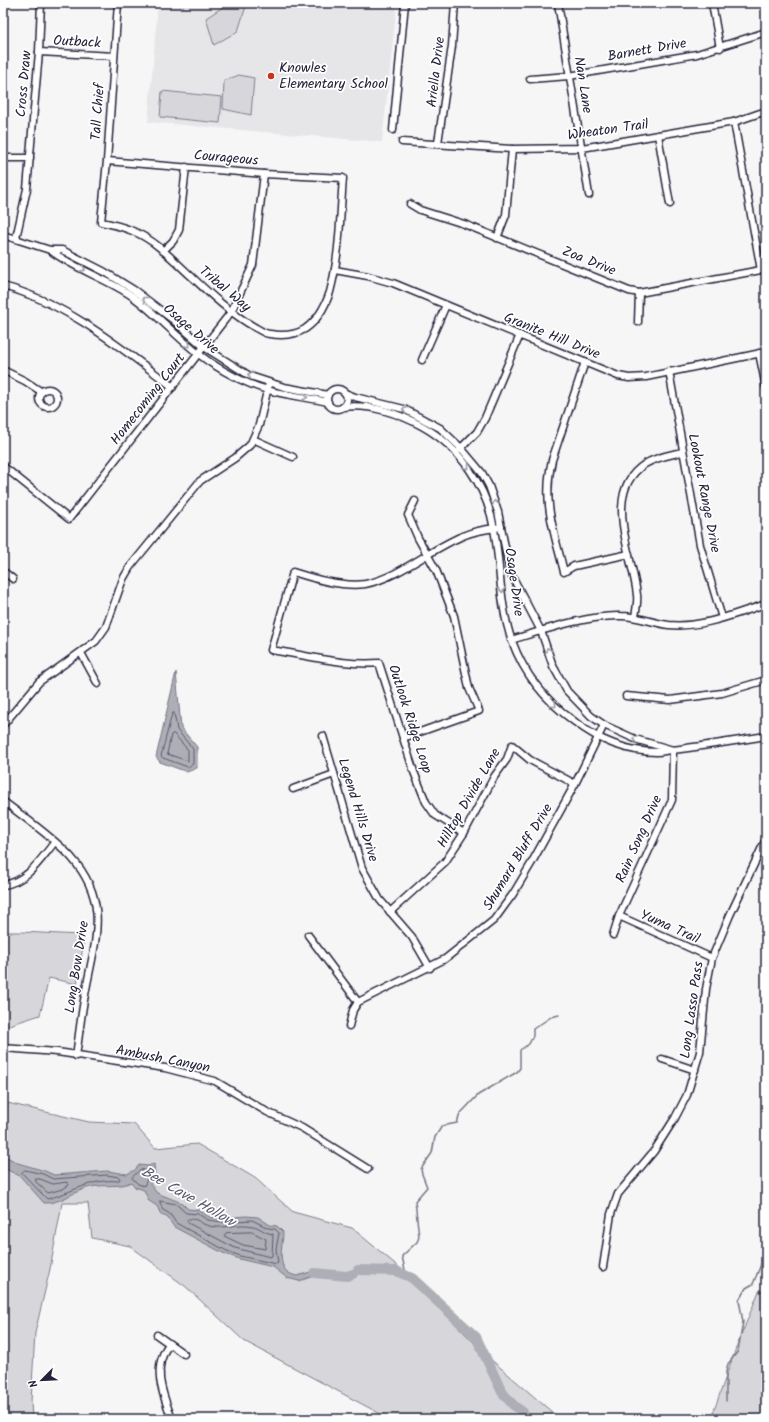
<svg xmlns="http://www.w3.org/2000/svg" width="769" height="1422" viewBox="0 0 769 1422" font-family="Kalam,sans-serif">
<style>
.built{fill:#e6e6e9}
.green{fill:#d7d7db;stroke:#7c7c8b}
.water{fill:#aeaeb7;stroke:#767685}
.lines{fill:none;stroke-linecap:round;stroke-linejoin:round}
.shore{stroke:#5a5a6d;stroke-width:1}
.stream{stroke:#767685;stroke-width:1.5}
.river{stroke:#aeaeb7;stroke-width:10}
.minor-casing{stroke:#22223b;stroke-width:9}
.minor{stroke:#fff;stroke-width:6}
.oneway{stroke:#9c9ca7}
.poi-dot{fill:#c8321e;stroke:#fff;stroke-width:1.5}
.labels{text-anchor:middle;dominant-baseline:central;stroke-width:3.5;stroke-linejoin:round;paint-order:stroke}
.street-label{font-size:14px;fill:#22223b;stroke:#fff}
.poi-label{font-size:14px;fill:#22223b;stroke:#fff;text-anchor:start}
.water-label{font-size:15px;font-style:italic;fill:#5a5a6d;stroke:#fff}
</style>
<rect width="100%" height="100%" fill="#f6f6f7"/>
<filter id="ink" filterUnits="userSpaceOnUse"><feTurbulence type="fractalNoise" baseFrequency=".025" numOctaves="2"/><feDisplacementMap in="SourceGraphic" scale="8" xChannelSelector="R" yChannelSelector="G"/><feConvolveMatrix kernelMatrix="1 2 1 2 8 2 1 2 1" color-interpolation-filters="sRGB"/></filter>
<g filter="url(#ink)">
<!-- built -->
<polygon class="built" points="158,3 397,3 382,142 148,122"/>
<!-- green -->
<g class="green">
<polygon points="229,3 247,3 238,31 214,45 206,18"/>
<polygon points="239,75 254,78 251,115 223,109 224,81"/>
<polygon points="162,91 222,97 220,123 160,117"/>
<polygon points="3,932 22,932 80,935 80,940 84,940 77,984 49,978 40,1015 3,1027"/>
<polygon points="3,1102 89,1122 134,1124 155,1148 197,1144 255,1178 293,1212 352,1228 400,1268 488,1357 560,1419 390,1419 244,1341 185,1286 130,1246 92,1238 88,1203 62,1203 50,1269 35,1333 31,1402 32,1419 3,1419"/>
<polygon points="759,1291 766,1292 766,1419 711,1419 736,1348"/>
</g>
<!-- water -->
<g class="water">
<polygon points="176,672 181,728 197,747 197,768 187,772 160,762 156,757"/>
<path d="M3,1155L18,1163L45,1171L54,1175L107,1171L127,1174L135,1170L139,1165L148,1166L154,1164L155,1174L150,1184L157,1193L182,1203L188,1209L199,1210L209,1217L223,1218L246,1216L258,1217L270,1225L277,1226L283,1232C283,1247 274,1272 297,1276L317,1270L327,1274L317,1275L299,1281L287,1278L273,1267L239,1259L223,1253L174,1227L167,1217L161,1215L157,1206L149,1201L144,1190L135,1187L131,1182C120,1188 104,1184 91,1187C75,1190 61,1204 44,1203L20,1176L3,1168Z"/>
<path d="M494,1384C502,1384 515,1403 524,1408V1411L521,1413C513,1412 496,1392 494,1384Z"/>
</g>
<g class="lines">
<!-- shore -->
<g class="shore">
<polygon points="174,713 177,730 193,749 193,764 188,767 163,758 161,756 172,714"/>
<polygon points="174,734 188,750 188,761 167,754 171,735"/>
<polygon points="141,1169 150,1172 144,1186 138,1184 132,1178"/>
<path d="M25,1170L43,1174L53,1179L107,1175L119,1177L120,1179L118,1181C92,1178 71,1193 47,1199L22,1173Z"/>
<polygon points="36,1179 40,1179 53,1184 67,1182 69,1185 63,1189 48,1193 36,1182"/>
<polygon points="160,1201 176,1204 186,1213 198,1214 208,1220 223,1222 252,1220 268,1228 275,1229 279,1233 276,1249 278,1263 276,1264 240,1256 225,1250 176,1223 170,1214 163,1210"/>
<path d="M189,1219C200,1219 197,1222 206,1225C221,1231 238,1222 253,1226C260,1227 264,1233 273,1234L272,1256L270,1257L235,1248L188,1223L187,1220Z"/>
<polygon points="252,1232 266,1239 265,1249 243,1245 224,1236 226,1233"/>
</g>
<!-- stream -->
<g class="stream">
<polyline points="406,1275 402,1256 417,1242 419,1237 415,1201 427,1187 422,1174 421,1169 432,1153 435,1137 442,1126 457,1123 460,1114 478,1095 517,1072 520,1068 520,1050 529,1044 533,1036 533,1029 551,1017 559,1015"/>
<polyline points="726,1401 726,1372 728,1364 738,1351 743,1322 739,1300 746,1288 753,1284 764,1257"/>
</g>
<!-- river -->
<g class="river">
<polyline points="358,1270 396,1271 412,1278 476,1337 502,1392 513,1405 523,1412"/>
<polyline points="314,1273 347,1276 353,1274"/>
</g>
<!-- minor casing -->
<g class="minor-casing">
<g id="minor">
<polyline points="558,3 589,195"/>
<polyline points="712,3 720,48"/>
<polyline points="39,52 114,56"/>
<polyline points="530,79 569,76 697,54 766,32"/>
<polyline points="734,122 761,270"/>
<polyline points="393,130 405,3"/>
<polyline points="658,135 670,204"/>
<polyline points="402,142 512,149 582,148 734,122 766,111"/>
<polyline points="438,143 452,46 455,3"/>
<polyline points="3,158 30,158"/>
<path d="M107,161L264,174L343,178C340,216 340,255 330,292C325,307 318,320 305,329C295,335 282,336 270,334C265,334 260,330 256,328C219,307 191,274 159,247C141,232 122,226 101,222L107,161L118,3"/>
<polyline points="410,204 420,210 464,224 629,291 639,293 766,269"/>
<polyline points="3,235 50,250 62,250 105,272 134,290 172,319 204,347 250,376 284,387 328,395"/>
<polyline points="16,238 27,189 39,52 41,3"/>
<polyline points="497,238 506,215 512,149"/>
<path d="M50,250C74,269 106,278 132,296C160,316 182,344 211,363C228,374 249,385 268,390C288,396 308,397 328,402"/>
<polyline points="163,251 173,241 179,230 186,167"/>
<polyline points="335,270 368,276 393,283 618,376 629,378 646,377 766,352"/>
<path d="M3,286C67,303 121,348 173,387"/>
<polyline points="638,322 639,293"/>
<polyline points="759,353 766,387"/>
<polyline points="422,360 446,305"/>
<path d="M585,362L552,460C542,502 554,531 564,572L574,566L629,554"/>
<polyline points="3,370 25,381 42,392"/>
<polyline points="669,371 700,545 722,618"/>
<circle cx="48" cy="398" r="9"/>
<circle cx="337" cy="399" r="10"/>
<polyline points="345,393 355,397 404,409 440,428 461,448 482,473 489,486 498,512 510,572 541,631 553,666 567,691 591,716 604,725 635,739 673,750"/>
<path d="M343,407C369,403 400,414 422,426C460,447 487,487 494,529C501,566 499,605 512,641C524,674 547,702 575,722C598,740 627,752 657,752C662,752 667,750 672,750C704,746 735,741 766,736"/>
<polyline points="253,439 293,457"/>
<polyline points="460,449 477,432 485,418 520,335"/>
<polyline points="3,466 69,519 231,312 253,265 264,174"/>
<polyline points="3,571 13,579"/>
<path d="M635,617C636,610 638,602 637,595C633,555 601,492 645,464C656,457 670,455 682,452"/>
<path d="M511,640C544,630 587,615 621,616C638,616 653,623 669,625C703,628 734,614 766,604"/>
<polyline points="81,653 98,684"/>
<polyline points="626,696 670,700 722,693 766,680"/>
<polyline points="3,725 39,682 96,641 106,627 123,579 130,567 200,481 235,458 250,445 259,425 269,383"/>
<polyline points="323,736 362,868 380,900 412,937 430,968"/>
<polyline points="403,738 479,711 469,688 454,616 436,570 418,538 408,515 415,501"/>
<polyline points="293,789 334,774"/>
<path d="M3,801C25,818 53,837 71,857C112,903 94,943 85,995C81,1015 79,1036 76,1056"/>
<path d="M464,833L435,815L426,802L414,772L379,663C343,666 307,655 271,650L293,572C315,579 342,587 365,584C399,578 433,547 465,535C476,530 489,529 501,527"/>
<path d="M3,885C27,882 40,860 54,843"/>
<polyline points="390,912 445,862 464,833 494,777 507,759 512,745 530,760 575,784"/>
<polyline points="619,916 712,958"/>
<polyline points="308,935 358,1002"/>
<polyline points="613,935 619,916 672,800 673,750"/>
<polyline points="349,1026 353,1010 358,1002 445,959 494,920 513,894 531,864 575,784 604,725"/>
<polyline points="3,1048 57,1052 165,1068 215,1081 267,1112 302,1128 368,1169"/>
<polyline points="662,1059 695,1070"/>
<polyline points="603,1267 611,1214 618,1194 654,1151 675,1118 687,1095 700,1052 706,989 712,958 730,915 766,839"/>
<polyline points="157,1335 184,1354"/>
<path d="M169,1344C151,1368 163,1395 172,1419"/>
</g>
</g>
<!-- minor -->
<use href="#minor" class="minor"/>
</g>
<!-- one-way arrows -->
<defs><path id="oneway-chevron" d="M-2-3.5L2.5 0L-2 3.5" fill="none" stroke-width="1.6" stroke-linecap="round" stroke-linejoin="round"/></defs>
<g class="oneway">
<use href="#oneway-chevron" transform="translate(83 269) rotate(27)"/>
<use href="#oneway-chevron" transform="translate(145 299) rotate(-142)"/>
<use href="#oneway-chevron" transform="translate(188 345) rotate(44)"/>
<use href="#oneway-chevron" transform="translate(250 375) rotate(-156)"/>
<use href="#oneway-chevron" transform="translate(305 397) rotate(10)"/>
<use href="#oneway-chevron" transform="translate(405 410) rotate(-158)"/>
<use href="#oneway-chevron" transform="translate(467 467) rotate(54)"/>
<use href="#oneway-chevron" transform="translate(495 503) rotate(-108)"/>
<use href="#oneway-chevron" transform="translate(502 590) rotate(83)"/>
<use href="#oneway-chevron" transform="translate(548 650) rotate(-111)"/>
<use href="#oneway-chevron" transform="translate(554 705) rotate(45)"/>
<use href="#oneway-chevron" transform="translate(635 739) rotate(-164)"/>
</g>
</g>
<!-- markers -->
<circle class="poi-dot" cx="271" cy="76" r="4"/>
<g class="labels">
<!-- street labels -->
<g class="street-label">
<text transform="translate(77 42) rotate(3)">Outback</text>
<text transform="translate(647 50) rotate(-10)">Barnett Drive</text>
<text transform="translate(436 72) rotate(-83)">Ariella Drive</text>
<text transform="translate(24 84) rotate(-85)">Cross Draw</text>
<text transform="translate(583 85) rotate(81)">Nan Lane</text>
<text transform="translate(98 112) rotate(-86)">Tall Chief</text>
<text transform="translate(608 130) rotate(-8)">Wheaton Trail</text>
<text transform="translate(226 158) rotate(5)">Courageous</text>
<text transform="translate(589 261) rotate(22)">Zoa Drive</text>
<text transform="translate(225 289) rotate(40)">Tribal Way</text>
<text transform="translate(191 329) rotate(41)">Osage Drive</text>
<text transform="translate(552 336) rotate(22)">Granite Hill Drive</text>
<text transform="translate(148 399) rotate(-52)">Homecoming Court</text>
<text transform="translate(704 493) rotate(79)">Lookout Range Drive</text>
<text transform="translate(514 582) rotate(82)">Osage Drive</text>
<text transform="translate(410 719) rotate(72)">Outlook Ridge Loop</text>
<text transform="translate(469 798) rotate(-60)">Hilltop Divide Lane</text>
<text transform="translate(358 810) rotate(73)">Legend Hills Drive</text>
<text transform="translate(639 839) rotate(-66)">Rain Song Drive</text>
<text transform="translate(518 857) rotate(-59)">Shumard Bluff Drive</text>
<text transform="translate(670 927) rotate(24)">Yuma Trail</text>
<text transform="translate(77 967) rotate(-81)">Long Bow Drive</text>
<text transform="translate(692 1010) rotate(-82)">Long Lasso Pass</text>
<text transform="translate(163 1059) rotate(11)">Ambush Canyon</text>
</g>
<!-- poi labels -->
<g class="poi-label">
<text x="279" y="68">Knowles<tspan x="279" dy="16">Elementary School</tspan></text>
</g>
<!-- water labels -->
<g class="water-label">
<text transform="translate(188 1197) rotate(30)">Bee Cave Hollow</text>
</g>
</g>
<!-- margin -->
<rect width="769" height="1422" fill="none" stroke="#fff" stroke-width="16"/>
<rect x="8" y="8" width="753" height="1406" fill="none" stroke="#22223b" stroke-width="1.5" filter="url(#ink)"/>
<!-- north arrow -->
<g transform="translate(42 1380) rotate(246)" stroke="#ffffff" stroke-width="3" paint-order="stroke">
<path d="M0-3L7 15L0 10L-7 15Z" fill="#22223b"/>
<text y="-6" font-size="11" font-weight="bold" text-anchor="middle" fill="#22223b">N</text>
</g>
</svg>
